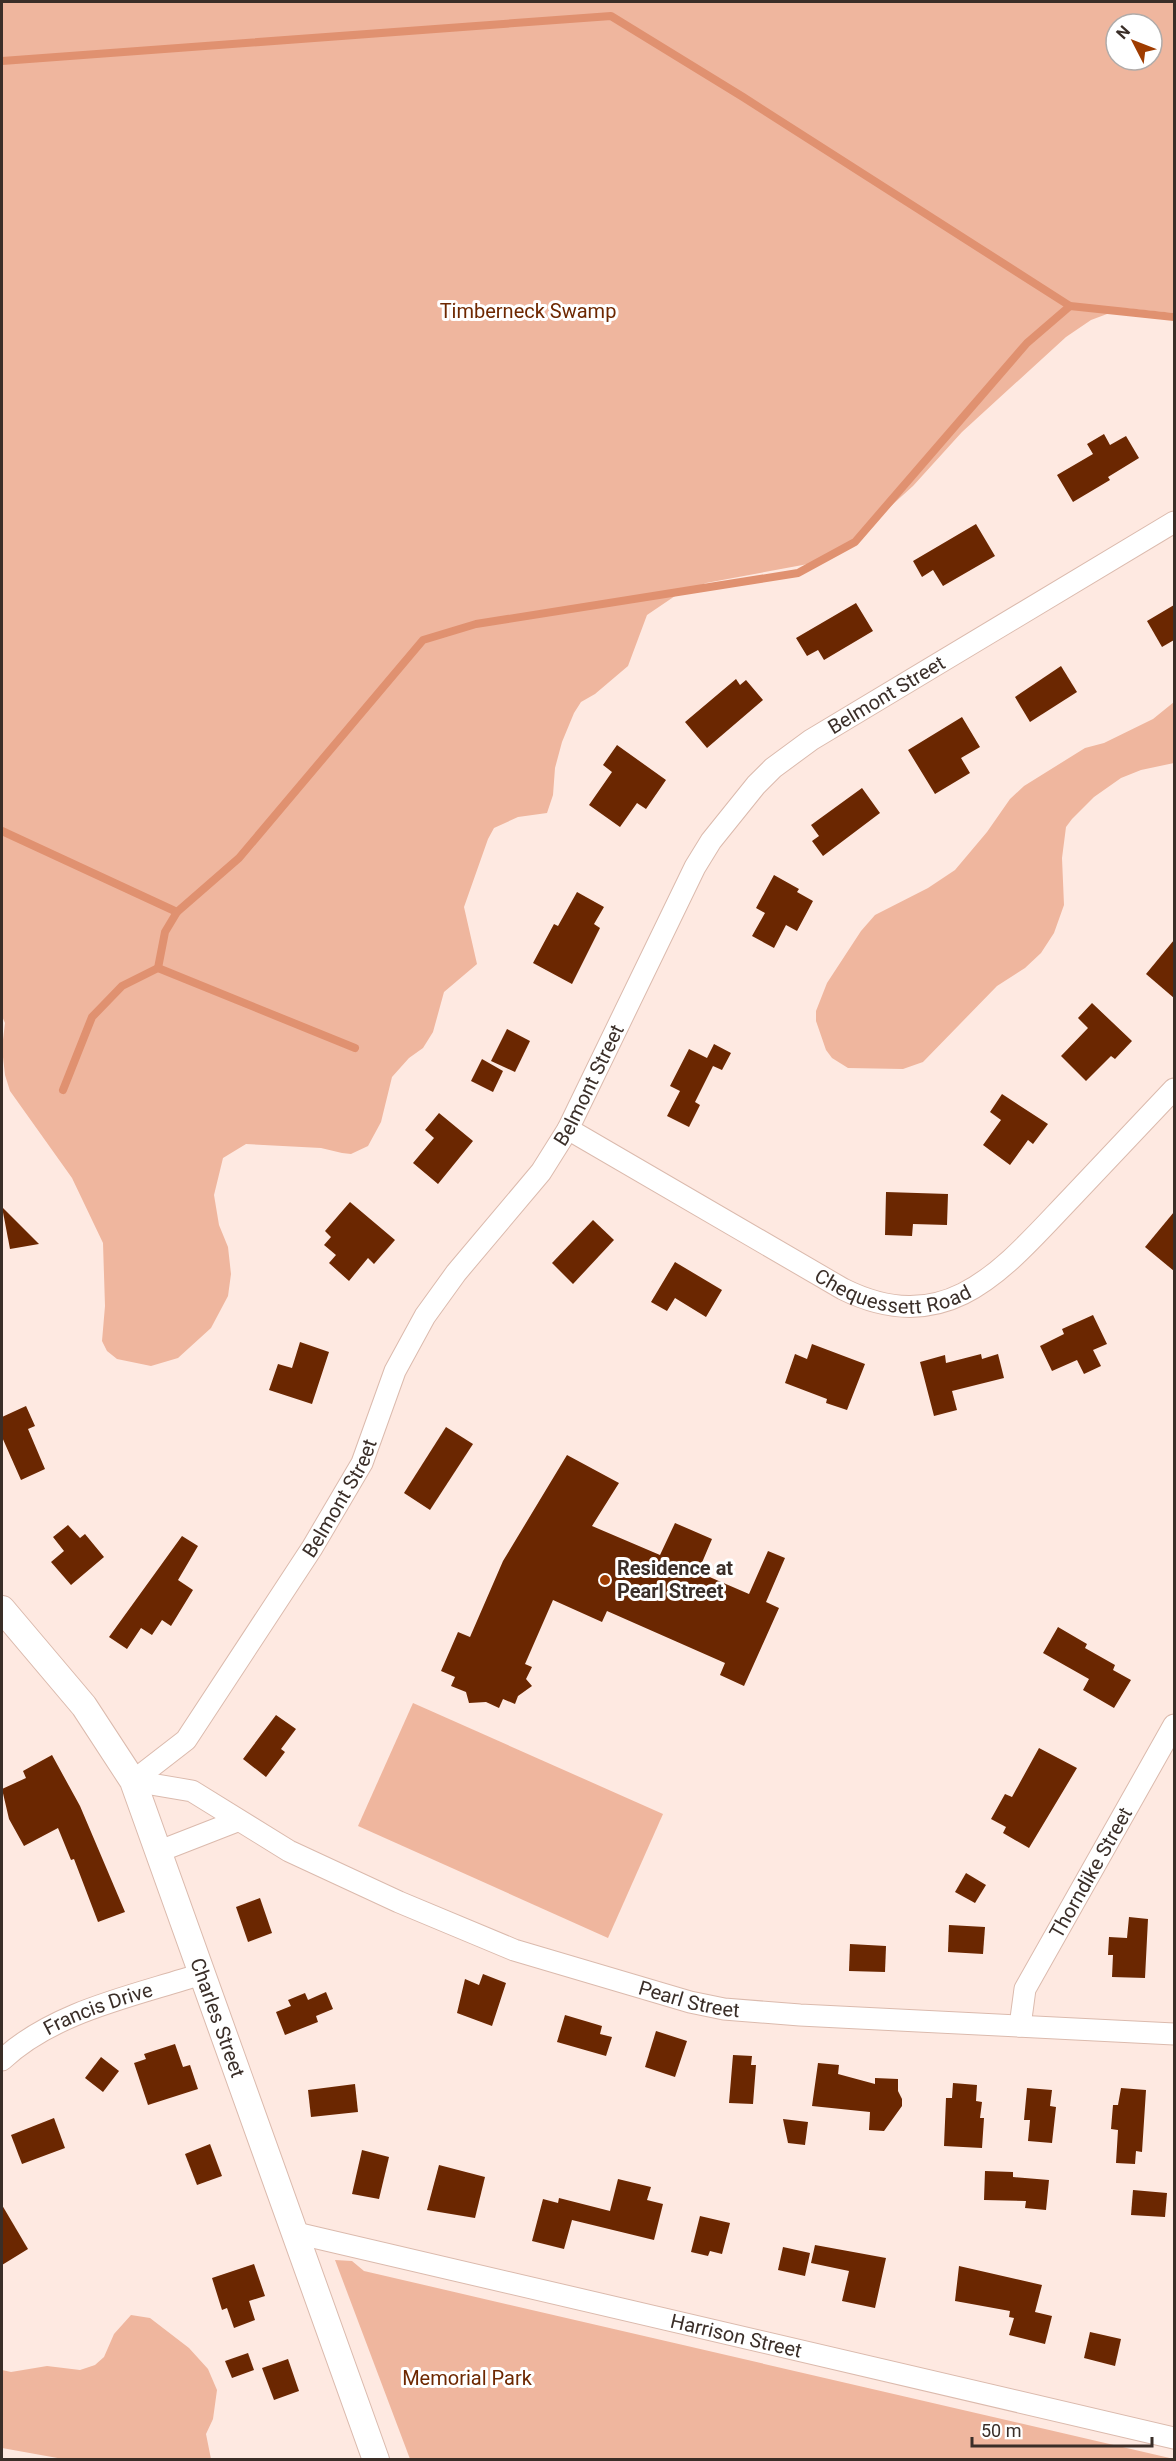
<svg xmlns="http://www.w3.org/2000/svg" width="1176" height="2461" viewBox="0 0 1176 2461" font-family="Roboto,sans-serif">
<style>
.green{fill:#efb69e;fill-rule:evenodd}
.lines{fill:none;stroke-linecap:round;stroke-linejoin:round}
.stream{stroke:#e09170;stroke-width:8}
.building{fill:#6b2701}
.minor-casing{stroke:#dbbaad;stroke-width:23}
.tertiary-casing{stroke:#dbbaad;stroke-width:28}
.minor{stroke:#fff;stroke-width:21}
.tertiary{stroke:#fff;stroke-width:26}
.poi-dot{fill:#9f3c00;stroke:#fff;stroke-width:2}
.labels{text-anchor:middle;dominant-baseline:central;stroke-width:6;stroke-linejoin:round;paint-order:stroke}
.park-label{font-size:20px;fill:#6e2801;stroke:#fff}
.street-label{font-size:20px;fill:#3a2e28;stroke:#fff}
.poi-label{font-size:20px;font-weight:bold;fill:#3a2e28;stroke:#fff;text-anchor:start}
</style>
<rect width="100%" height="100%" fill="#fee9e1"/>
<!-- green -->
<g class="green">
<path d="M2,2H1174V313L1123,308L1091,320L1066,337L962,432L913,486L839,553L808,564L706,583L675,596L647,615L628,666L595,694L581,702L574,713L562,742L555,768L553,795L547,813L518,817L494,828L488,839L464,907L477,964L444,992L433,1032L423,1048L409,1058L392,1077L381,1122L368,1146L351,1154L342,1153L321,1148L246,1144L223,1158L214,1195L219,1225L228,1247L231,1274L228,1296L211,1328L178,1358L151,1366L117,1359L107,1351L102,1341L105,1306L103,1243L72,1178L10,1091L5,1075L2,1048L5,1023L2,1016ZM1116,24H1152V60H1116Z"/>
<polygon points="1174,702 1174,763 1141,770 1121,778 1094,797 1072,819 1066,827 1062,858 1064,905 1054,933 1041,953 1025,968 997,986 923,1062 903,1069 848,1068 832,1058 826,1050 816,1021 816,1011 827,983 861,931 875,915 928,888 955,870 987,832 1010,799 1024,786 1085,748 1104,743 1153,719"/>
<polygon points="413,1703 663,1814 608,1938 358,1826"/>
<polygon points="335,2260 352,2261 364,2271 1174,2459 410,2459"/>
<polygon points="131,2315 150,2318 189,2348 208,2369 217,2390 213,2419 206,2434 211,2459 63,2459 2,2448 2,2370 11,2372 47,2366 80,2370 95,2365 104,2357 114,2334"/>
</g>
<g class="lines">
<!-- stream -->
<g class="stream">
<polyline points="2,61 611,16 743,97 1070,306 1174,317"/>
<polyline points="2,831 177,912 239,858 423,640 476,624 798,573 855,542 1027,343 1070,306"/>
<polyline points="177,912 165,932 158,968 355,1048"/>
<polyline points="63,1090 92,1017 122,986 158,968"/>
</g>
</g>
<!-- building -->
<g class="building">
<polygon points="1104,434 1110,445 1126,436 1139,458 1108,477 1110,480 1073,502 1057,475 1093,454 1087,444"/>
<polygon points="976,524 995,556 943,586 933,570 922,577 913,561"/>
<polygon points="856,603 873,631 824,660 818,650 807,656 796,638"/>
<polygon points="1174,605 1174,640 1162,647 1147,621"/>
<polygon points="1061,666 1077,692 1030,722 1015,697"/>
<polygon points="736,679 740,685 746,680 763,700 707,748 685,722"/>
<polygon points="962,717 980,747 961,758 970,773 935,794 908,750"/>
<polygon points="617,745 666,780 646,809 637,803 620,827 589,805 612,772 603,765"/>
<polygon points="862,788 880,813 823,856 812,841 819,836 811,825"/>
<polygon points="774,875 799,889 797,892 813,901 797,931 786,925 774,948 752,936 765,913 756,908"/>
<polygon points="577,892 604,907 594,924 600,928 572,984 533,963 554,924 558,926"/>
<polygon points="1174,940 1174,998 1146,974"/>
<polygon points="1092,1003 1132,1041 1115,1059 1111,1056 1086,1081 1061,1056 1088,1028 1078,1018"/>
<polygon points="507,1029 530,1041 515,1072 491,1061"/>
<polygon points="714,1044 731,1053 722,1070 713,1066 695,1102 700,1105 689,1127 667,1116 680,1091 670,1086 689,1049 707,1058"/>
<polygon points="482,1059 503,1071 493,1092 471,1081"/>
<polygon points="1002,1094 1048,1124 1033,1144 1028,1140 1010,1165 983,1145 1001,1120 990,1112"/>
<polygon points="439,1113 473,1141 438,1184 413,1163 434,1138 425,1130"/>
<polygon points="886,1192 948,1194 947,1225 913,1224 912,1236 885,1235"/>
<polygon points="350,1202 395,1240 374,1264 368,1258 349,1281 329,1263 336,1255 324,1245 331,1237 325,1231"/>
<polygon points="2,1207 39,1244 10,1249"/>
<polygon points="1174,1212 1174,1271 1145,1247"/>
<polygon points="593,1220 614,1240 573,1284 552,1263"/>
<polygon points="675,1262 722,1290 706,1317 675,1298 667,1311 651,1302"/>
<polygon points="1093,1315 1107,1344 1093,1350 1101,1366 1084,1374 1077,1360 1052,1371 1040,1346 1064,1334 1062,1329"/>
<polygon points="300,1342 329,1352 312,1404 269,1390 278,1364 292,1368"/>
<polygon points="812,1344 865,1364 847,1410 826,1403 827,1399 785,1383 795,1354 807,1359"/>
<polygon points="981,1354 982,1359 998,1354 1004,1378 952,1391 957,1410 934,1416 920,1362 945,1355 946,1363"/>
<polygon points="26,1406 35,1426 28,1429 45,1469 21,1480 2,1437 2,1417"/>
<polygon points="446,1427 473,1444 430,1510 404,1493"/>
<polygon points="567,1455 619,1483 592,1526 660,1555 675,1523 712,1539 698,1572 749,1594 768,1551 785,1558 766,1602 779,1608 744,1686 720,1675 725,1663 607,1611 602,1622 553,1600 525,1664 532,1667 526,1679 532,1686 518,1696 515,1704 503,1699 499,1708 486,1702 469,1703 466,1692 451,1686 455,1677 441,1671 458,1632 470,1637 503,1561"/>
<polygon points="68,1525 80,1538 85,1534 104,1557 71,1585 51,1562 64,1551 53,1537"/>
<polygon points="182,1536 198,1546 178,1580 193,1590 171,1626 162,1620 152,1635 141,1628 127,1649 109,1637"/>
<polygon points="1058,1627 1087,1644 1085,1648 1115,1665 1113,1670 1131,1680 1114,1708 1083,1690 1089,1679 1043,1653"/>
<polygon points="276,1715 296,1729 281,1749 285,1752 266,1777 243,1759"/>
<polygon points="1039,1748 1077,1768 1029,1848 1003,1833 1006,1827 991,1819 1005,1794 1012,1797"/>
<polygon points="52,1755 80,1806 125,1912 98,1922 74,1859 71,1860 58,1828 24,1846 9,1819 2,1789 26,1778 23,1771"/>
<polygon points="966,1873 986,1885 975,1903 955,1892"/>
<polygon points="260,1898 272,1933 248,1942 236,1907"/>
<polygon points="1129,1917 1148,1919 1145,1978 1112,1977 1113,1955 1108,1955 1109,1937 1127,1938"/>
<polygon points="949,1925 985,1927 983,1954 948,1952"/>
<polygon points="850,1944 886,1946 885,1972 849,1971"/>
<polygon points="483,1974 506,1983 492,2026 457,2013 465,1979 479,1985"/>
<polygon points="326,1992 333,2009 316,2016 318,2022 285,2035 276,2012 291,2006 288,2000 305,1993 308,2000"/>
<polygon points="565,2015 602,2026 600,2034 612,2037 606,2056 557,2042"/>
<polygon points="656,2031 687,2041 675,2077 645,2067"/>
<polygon points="175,2044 183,2067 190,2065 198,2089 148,2105 134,2063 146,2059 144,2054"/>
<polygon points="733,2055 752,2056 751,2065 756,2065 753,2104 729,2103"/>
<polygon points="101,2057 119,2071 103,2092 85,2078"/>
<polygon points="818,2063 839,2065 838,2074 875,2084 875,2078 898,2079 898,2091 902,2099 902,2106 884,2131 869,2130 870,2112 812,2106"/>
<polygon points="953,2083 977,2085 976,2101 982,2102 980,2118 984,2118 982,2148 944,2146 946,2098 952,2098"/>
<polygon points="355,2084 358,2112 311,2117 308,2090"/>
<polygon points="1027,2088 1052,2090 1050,2106 1056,2107 1052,2143 1028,2141 1030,2120 1024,2120"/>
<polygon points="1121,2088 1146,2090 1142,2152 1136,2151 1135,2164 1116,2163 1118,2130 1111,2129 1113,2105 1118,2105"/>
<polygon points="54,2118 65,2148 22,2164 11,2135"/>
<polygon points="783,2119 808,2122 805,2145 788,2143"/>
<polygon points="210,2144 222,2176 197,2185 185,2154"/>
<polygon points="362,2150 389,2157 379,2199 352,2194"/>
<polygon points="439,2165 485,2177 475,2218 427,2210"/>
<polygon points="985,2171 1013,2172 1013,2177 1049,2180 1046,2210 1025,2208 1026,2201 984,2200"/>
<polygon points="618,2179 651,2187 647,2200 663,2204 654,2240 572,2220 564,2249 532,2241 543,2199 558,2203 559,2198 610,2211"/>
<polygon points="1133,2190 1167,2193 1165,2217 1131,2215"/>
<polygon points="2,2205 28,2249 2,2265"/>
<polygon points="700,2216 730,2223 722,2254 710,2251 708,2256 691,2252"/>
<polygon points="815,2245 886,2258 875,2308 842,2301 849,2271 811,2263"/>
<polygon points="783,2247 810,2253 805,2276 778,2270"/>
<polygon points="254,2264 265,2296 249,2301 255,2320 234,2328 227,2308 222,2310 212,2278"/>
<polygon points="959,2266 1042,2285 1035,2312 1052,2316 1045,2344 1009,2335 1014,2318 1009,2317 1010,2311 955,2301"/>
<polygon points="1090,2332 1121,2339 1115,2366 1084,2358"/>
<polygon points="248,2353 254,2370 232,2378 225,2361"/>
<polygon points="288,2359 299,2391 274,2400 262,2368"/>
</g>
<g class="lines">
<!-- minor casing -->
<g class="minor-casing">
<g id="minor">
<path id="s1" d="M568,1129L843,1289C948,1341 1004,1268 1071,1198C1105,1162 1140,1125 1174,1089"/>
<path id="s2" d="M133,1781L186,1740L312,1548L362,1463L395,1371L425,1316L456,1273L541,1172L568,1129L695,867L711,841L756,785L773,768L811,740L1174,522"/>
<path id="s3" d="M133,1781L192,1791L289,1851L399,1902L514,1950L690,2002L724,2009L800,2015L1174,2034"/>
<polyline points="160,1851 237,1821"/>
<path id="s4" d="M1020,2026L1025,1989L1174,1725"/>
<path id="s5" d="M2,2060C54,2011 134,1996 201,1974"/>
<path id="s6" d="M296,2233L1174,2438"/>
</g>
</g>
<!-- tertiary casing -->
<g class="tertiary-casing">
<g id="tertiary">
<path id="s7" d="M2,1609L84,1706L133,1781L376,2460"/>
</g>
</g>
<!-- minor -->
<use href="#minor" class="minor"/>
<!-- tertiary -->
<use href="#tertiary" class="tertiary"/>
</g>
<!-- markers -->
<circle class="poi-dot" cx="605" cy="1580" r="6"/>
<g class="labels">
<!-- park labels -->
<g class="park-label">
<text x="528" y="311">Timberneck Swamp</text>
<text x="467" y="2378">Memorial Park</text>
</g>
<!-- street labels -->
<g class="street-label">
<text stroke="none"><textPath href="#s2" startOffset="1344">Belmont Street</textPath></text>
<text stroke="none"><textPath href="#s2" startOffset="840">Belmont Street</textPath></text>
<text stroke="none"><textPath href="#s1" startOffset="369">Chequessett Road</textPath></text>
<text stroke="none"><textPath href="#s2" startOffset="354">Belmont Street</textPath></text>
<text stroke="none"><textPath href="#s4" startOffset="171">Thorndike Street</textPath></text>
<text stroke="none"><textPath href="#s3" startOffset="602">Pearl Street</textPath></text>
<text stroke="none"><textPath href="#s5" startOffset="110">Francis Drive</textPath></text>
<text stroke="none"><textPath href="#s7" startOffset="468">Charles Street</textPath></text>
<text stroke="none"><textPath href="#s6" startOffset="452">Harrison Street</textPath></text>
</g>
<!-- poi labels -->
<g class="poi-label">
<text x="617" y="1568">Residence at<tspan x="617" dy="23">Pearl Street</tspan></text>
</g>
</g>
<!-- border -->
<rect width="1176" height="2461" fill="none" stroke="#3a2e28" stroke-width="6"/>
<!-- north arrow -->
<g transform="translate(1134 42) rotate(312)"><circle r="28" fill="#ffffff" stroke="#b0aba9" stroke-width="1.5"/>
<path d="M0-4.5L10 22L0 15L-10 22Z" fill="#9f3c00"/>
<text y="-9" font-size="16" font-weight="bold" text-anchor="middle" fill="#3a2e28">N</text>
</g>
<!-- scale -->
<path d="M972 2437v9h180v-9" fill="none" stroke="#3a2e28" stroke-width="3"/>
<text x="981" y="2437" font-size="18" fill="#3a2e28" stroke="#ffffff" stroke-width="4.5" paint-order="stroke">50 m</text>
</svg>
